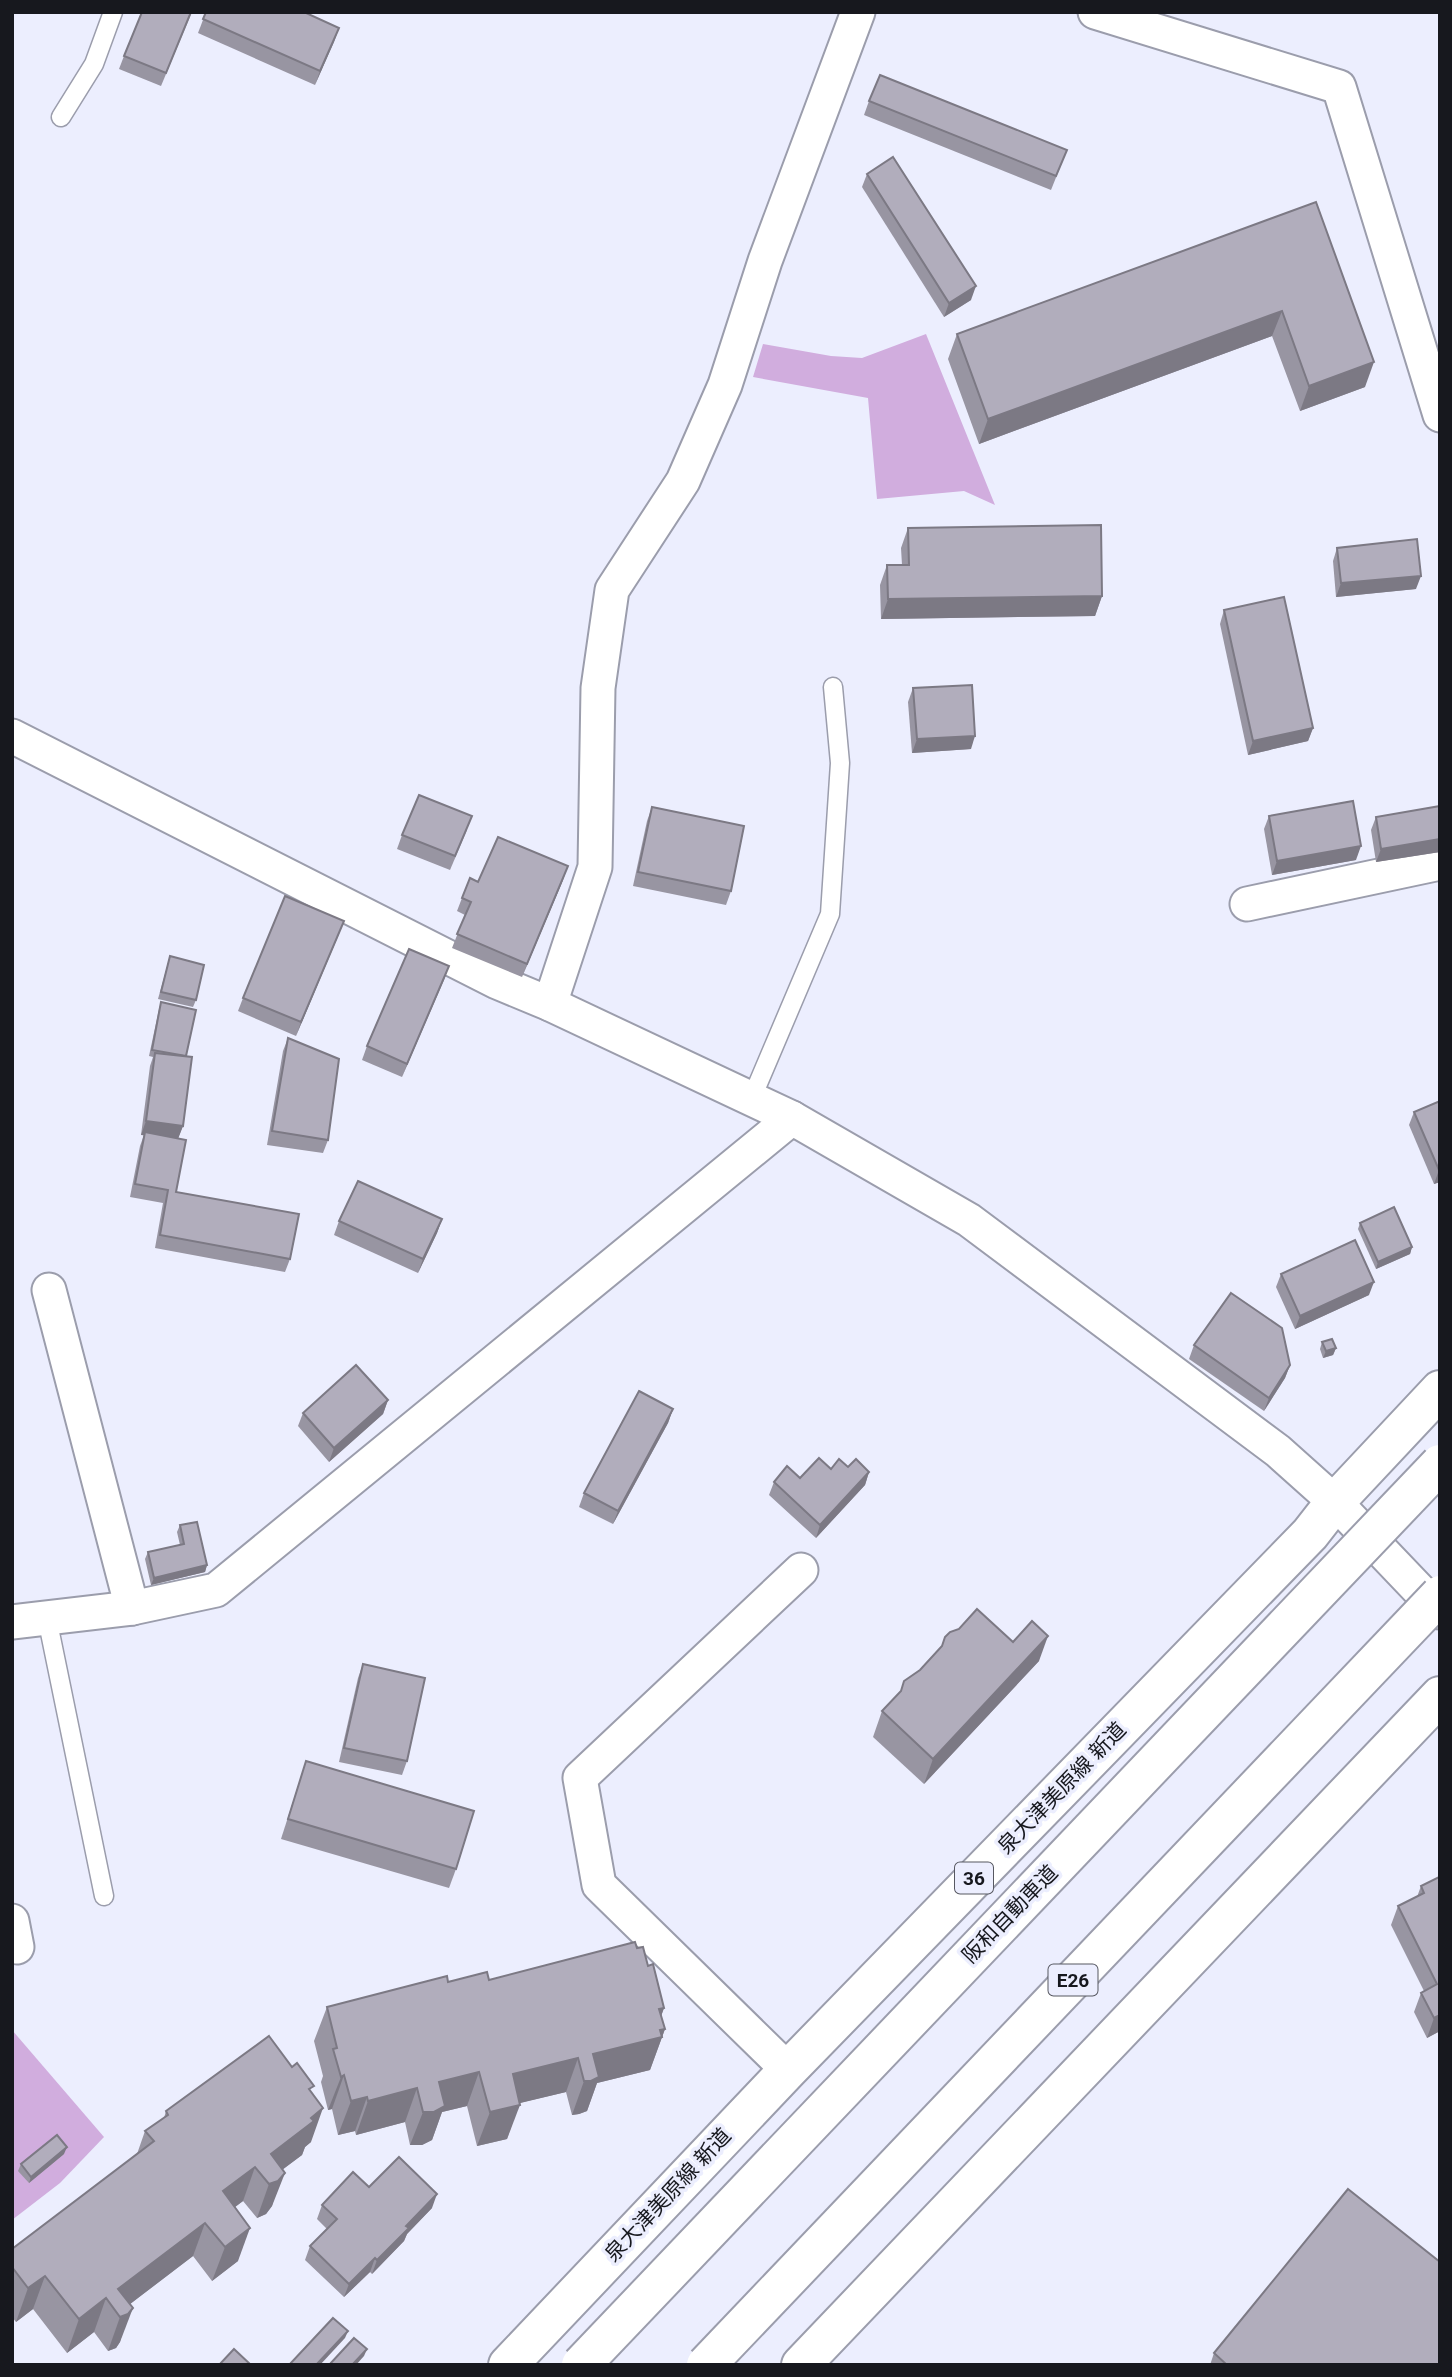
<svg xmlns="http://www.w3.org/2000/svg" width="1452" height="2377" viewBox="0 0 1452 2377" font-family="Roboto,'Noto Sans JP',sans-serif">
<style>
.green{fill:#d1adde}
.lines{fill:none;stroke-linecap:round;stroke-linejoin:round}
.service-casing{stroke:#9b9dac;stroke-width:21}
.minor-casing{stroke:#9b9dac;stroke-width:37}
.primary-casing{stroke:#9b9dac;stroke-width:42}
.service{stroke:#fff;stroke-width:18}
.minor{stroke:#fff;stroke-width:33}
.primary{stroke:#fff;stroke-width:38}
.motorway-bridge-casing{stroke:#9b9dac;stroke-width:42;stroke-linecap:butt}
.motorway-bridge{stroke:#fff;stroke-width:38}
.wall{fill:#9895a2}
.shaded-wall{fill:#7c7984}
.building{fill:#b1adbc;stroke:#7c7984;stroke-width:2}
.labels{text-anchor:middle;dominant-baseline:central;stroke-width:7;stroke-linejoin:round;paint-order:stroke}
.shield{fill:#eceefe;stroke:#575861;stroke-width:2}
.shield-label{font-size:19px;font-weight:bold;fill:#17181e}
.street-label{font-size:21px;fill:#17181e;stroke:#eceefe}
</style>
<rect width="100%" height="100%" fill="#eceefe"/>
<!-- green -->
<g class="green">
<polygon points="926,334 995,505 964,491 877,499 868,398 753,377 763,344 831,356 862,358"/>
<polygon points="12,2030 104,2137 60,2183 12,2220"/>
</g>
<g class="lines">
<!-- service casing -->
<g class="service-casing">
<g id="service">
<polyline points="61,117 94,64 113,12"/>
<polyline points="751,1100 830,914 840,763 833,687"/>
<polyline points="47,1618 104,1896"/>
</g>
</g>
<!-- minor casing -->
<g class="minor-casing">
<g id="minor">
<polyline points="1095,12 1339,87 1440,415"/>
<polyline points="12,736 497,982 550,1004 792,1118 969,1220 1278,1451 1335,1502 1440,1612"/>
<polyline points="1247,904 1440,863"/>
<polyline points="550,1004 595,867 598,688 612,590 683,481 725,385 765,261 858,12"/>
<polyline points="49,1290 132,1608"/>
<polyline points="12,1622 132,1608 216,1590 792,1118"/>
<polyline points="12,1921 17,1947"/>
<polyline points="788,2070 599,1885 580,1778 801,1570"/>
</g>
</g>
<!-- primary casing -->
<g class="primary-casing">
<g id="primary">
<polyline points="508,2365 788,2070 1310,1534 1335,1502 1440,1390"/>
<polyline points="801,2365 1440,1696"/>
</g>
</g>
<!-- service -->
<use href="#service" class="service"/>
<!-- minor -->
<use href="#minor" class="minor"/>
<!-- primary -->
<use href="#primary" class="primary"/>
<!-- motorway-bridge casing -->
<g class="motorway-bridge-casing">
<g id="motorway-bridge">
<polyline points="581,2365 1440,1464"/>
<polyline points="706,2365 1440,1595"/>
</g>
</g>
<!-- motorway-bridge -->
<use href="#motorway-bridge" class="motorway-bridge"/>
</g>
<!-- wall -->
<g class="wall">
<polygon points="192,12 161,86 119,69 124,56"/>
<polygon points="206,12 339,28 315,85 198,33"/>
<polygon points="869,101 1067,150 1051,190 864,115"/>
<polygon points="867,174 971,300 944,317 862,187"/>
<polygon points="1316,202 1365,387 1300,411 1272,336 979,444 948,359 957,334"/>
<polygon points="908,528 1102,596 1095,616 881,619 880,585 887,565 902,565 901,548"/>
<polygon points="1337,548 1416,589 1336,597 1333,561"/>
<polygon points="1224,610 1313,728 1308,741 1248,755 1220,624"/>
<polygon points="913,688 971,749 912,753 908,702"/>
<polygon points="1440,806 1440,852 1376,862 1371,830 1376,817"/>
<polygon points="652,807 731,891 726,905 633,886 647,821"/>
<polygon points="1269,816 1356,860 1272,875 1264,829"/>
<polygon points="467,830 450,870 397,849 402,835"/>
<polygon points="563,880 522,977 452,948 465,915 457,911 462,898 478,882"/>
<polygon points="344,921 296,1036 238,1011 243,998"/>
<polygon points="170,956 196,1000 193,1007 158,999"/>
<polygon points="449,966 402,1077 362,1060 367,1046"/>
<polygon points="161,1002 186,1056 183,1126 178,1138 176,1192 290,1259 285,1272 155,1248 163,1203 130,1197 140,1146 144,1135 141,1135 150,1066 153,1057 149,1056 159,1009"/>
<polygon points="288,1038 328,1140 323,1153 267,1145 283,1051"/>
<polygon points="1440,1101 1440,1182 1434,1184 1409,1125 1414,1112"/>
<polygon points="442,1219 437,1233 418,1273 334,1235 339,1221"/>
<polygon points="1360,1223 1412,1247 1410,1254 1376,1269 1358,1229"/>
<polygon points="1281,1274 1369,1295 1295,1329 1276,1287"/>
<polygon points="1322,1342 1336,1348 1333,1355 1323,1358 1320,1349"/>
<polygon points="1194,1345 1290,1365 1285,1378 1264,1411 1189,1359"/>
<polygon points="388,1400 383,1414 329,1462 298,1426 303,1413"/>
<polygon points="673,1409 668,1423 613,1524 579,1507 584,1493"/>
<polygon points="848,1467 869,1472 865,1485 816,1538 769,1495 774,1482 800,1478 831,1469"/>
<polygon points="180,1525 207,1565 205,1572 151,1585 145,1559 148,1552 180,1545 177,1532"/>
<polygon points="1013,1642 1039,1661 924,1784 873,1737 882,1711 901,1691"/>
<polygon points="363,1664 407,1761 402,1775 339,1762 358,1678"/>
<polygon points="306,1761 456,1869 449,1888 281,1839"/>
<polygon points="1440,1878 1440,2031 1427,2038 1414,2012 1421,1993 1424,1991 1391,1925 1398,1906 1417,1897 1421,1886"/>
<polygon points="637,1948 648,1966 664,2008 661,2016 665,2029 650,2070 597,2083 587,2111 579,2114 572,2115 566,2092 519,2103 507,2139 477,2146 467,2106 442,2112 432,2140 422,2145 410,2145 405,2122 356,2135 355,2131 338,2135 332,2109 328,2110 321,2082 323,2076 314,2041 327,2007 448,1982 489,1980"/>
<polygon points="311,2092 311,2142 305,2147 302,2155 282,2170 272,2206 266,2214 257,2218 243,2201 235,2207 238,2261 212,2281 193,2256 130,2304 120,2342 116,2348 108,2351 94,2332 67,2353 33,2309 16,2322 12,2317 12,2249 137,2154 145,2131 164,2118 166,2111"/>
<polygon points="64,2154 29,2183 18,2171 21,2164"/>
<polygon points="369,2187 432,2208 407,2234 404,2241 372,2274 370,2272 344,2297 305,2260 310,2246 327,2229 317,2219 322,2205"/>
<polygon points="1214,2353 1440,2365 1210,2365"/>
</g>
<!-- shaded-wall -->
<g class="shaded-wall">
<polygon points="339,28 334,42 315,85 320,71"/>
<polygon points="976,286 971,300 944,317 949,303"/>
<polygon points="1282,311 1272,336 979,444 988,419"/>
<polygon points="1374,362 1365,387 1300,411 1309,386"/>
<polygon points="1421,576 1416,589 1336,597 1341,583"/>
<polygon points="1102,596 1095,616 881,619 888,599"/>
<polygon points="1313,728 1308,741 1248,755 1253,741"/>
<polygon points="975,736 971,749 912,753 917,739"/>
<polygon points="1440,839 1440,852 1376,862 1381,849"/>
<polygon points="1361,846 1356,860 1272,875 1277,861"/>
<polygon points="568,866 563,880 522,977 527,964"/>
<polygon points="344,921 339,934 296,1036 301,1022"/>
<polygon points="449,966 444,980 402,1077 407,1064"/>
<polygon points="146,1121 183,1126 178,1139 141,1135"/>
<polygon points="1439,1170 1440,1182 1434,1184"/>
<polygon points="442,1219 437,1233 418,1273 423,1259"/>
<polygon points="1412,1247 1410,1254 1376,1269 1378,1262"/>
<polygon points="1374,1282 1369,1295 1295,1329 1300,1316"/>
<polygon points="1336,1348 1333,1355 1323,1358 1326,1351"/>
<polygon points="1290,1365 1285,1378 1264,1411 1269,1398"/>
<polygon points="388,1400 383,1414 329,1462 334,1448"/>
<polygon points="673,1409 668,1423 613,1524 618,1511"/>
<polygon points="869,1472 865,1485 816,1538 820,1525"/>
<polygon points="207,1565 205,1572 151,1585 154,1578"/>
<polygon points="1048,1636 1039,1661 924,1784 933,1759"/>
<polygon points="664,2008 653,2039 660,2030 665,2029 650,2070 597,2083 587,2111 579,2114 572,2115 584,2081 593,2054 659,2009"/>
<polygon points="1440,2015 1440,2031 1427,2038 1434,2018"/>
<polygon points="578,2058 566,2092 500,2108 513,2074"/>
<polygon points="479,2072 467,2106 442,2112 432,2140 422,2145 410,2145 423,2112 439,2082"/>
<polygon points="344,2075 332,2109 328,2110 341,2077"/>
<polygon points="417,2088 405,2122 356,2135 368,2101"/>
<polygon points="367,2097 355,2131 338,2135 351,2101"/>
<polygon points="520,2105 507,2139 477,2146 490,2112"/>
<polygon points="323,2108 311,2142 305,2147 302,2155 267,2181 271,2154"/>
<polygon points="67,2147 64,2154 29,2183 31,2177"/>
<polygon points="255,2167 243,2201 211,2225 223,2191"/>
<polygon points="285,2173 272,2206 266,2214 257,2218 269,2184"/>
<polygon points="437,2194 432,2208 407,2234 404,2241 372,2274 377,2260 406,2226"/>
<polygon points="205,2223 193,2256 117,2314 118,2289"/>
<polygon points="250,2228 238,2261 212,2281 225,2247"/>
<polygon points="375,2258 370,2272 344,2297 349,2284"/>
<polygon points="45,2276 33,2309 16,2322 28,2288"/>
<polygon points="106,2298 94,2332 67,2353 79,2319"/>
<polygon points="133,2308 120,2342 116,2348 108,2351 120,2317"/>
<polygon points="348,2331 345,2338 320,2365 316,2365"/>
<polygon points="367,2349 364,2356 356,2365 352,2365"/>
</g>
<!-- building -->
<g class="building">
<polygon points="142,12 191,12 166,73 124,56"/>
<polygon points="206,12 304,12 339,28 320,71 203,19"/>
<polygon points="880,75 1067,150 1056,176 869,101"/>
<polygon points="893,157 976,286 949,303 867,174"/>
<polygon points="1316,202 1374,362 1309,386 1282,311 988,419 957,334"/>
<polygon points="1101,525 1102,596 888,599 887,565 909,565 908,528"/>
<polygon points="1417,539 1421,576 1341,583 1337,548"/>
<polygon points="1284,597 1313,728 1253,741 1224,610"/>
<polygon points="972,685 975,736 917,739 913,688"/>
<polygon points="419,795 472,816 455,856 402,835"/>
<polygon points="1353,801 1361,846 1277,861 1269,816"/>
<polygon points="1440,806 1440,839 1381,849 1376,817"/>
<polygon points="652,807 744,826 731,891 638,872"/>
<polygon points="498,837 568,866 527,964 457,934 471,902 462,898 470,878 478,882"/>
<polygon points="285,896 344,921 301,1022 243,998"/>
<polygon points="409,949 449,966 407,1064 367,1046"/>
<polygon points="170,956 204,965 196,1000 161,992"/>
<polygon points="161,1002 196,1010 186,1056 152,1050"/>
<polygon points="288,1038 339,1059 328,1140 272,1131"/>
<polygon points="155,1053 192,1057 183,1126 146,1121"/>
<polygon points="1440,1101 1440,1170 1439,1170 1414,1112"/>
<polygon points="145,1132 186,1140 176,1192 299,1214 290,1259 160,1235 168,1190 135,1184"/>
<polygon points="358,1181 442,1219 423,1259 339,1221"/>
<polygon points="1394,1207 1412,1247 1378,1262 1360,1223"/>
<polygon points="1355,1240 1374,1282 1300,1316 1281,1274"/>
<polygon points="1231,1293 1282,1328 1290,1365 1269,1398 1194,1345"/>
<polygon points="1332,1339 1336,1348 1326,1351 1322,1342"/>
<polygon points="356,1365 388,1400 334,1448 303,1413"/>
<polygon points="639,1391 673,1409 618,1511 584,1493"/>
<polygon points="819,1458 831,1469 839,1459 848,1467 856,1459 869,1472 820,1525 774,1482 787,1466 800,1478"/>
<polygon points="197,1522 207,1565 154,1578 148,1552 184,1544 180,1525"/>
<polygon points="977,1609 1013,1642 1032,1621 1048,1636 933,1759 882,1711 901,1691 904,1681 920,1670 942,1646 945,1637 950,1632 959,1629"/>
<polygon points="363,1664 425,1678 407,1761 344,1748"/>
<polygon points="306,1761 474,1811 456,1869 288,1819"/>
<polygon points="1439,1877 1440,2015 1434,2018 1421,1993 1437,1984 1398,1906 1424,1893 1421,1886"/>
<polygon points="635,1942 637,1948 643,1947 648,1966 653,1964 664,2008 659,2009 665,2029 660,2030 662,2037 593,2054 599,2077 591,2081 584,2081 578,2058 513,2074 520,2105 490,2112 479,2072 439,2082 445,2106 434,2112 423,2112 417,2088 368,2101 367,2097 351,2101 344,2075 341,2077 333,2049 337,2048 327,2007 447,1976 448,1982 487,1972 489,1980"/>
<polygon points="269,2036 292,2067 297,2063 314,2086 309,2089 323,2108 311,2118 314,2121 271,2154 285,2173 278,2181 269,2184 255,2167 223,2191 250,2228 225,2247 205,2223 118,2289 133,2308 128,2314 120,2317 106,2298 79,2319 45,2276 28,2288 12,2267 12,2249 154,2141 145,2131 168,2115 166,2111"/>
<polygon points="57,2135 67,2147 31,2177 21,2164"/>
<polygon points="399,2157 437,2194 406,2226 409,2228 377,2260 375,2258 349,2284 310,2246 337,2219 322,2205 353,2172 369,2187"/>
<polygon points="1348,2189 1440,2262 1440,2365 1227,2365 1214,2353"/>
<polygon points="333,2318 348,2331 316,2365 289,2365"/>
<polygon points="354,2338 367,2349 352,2365 329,2365"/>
<polygon points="234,2349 251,2365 219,2365"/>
</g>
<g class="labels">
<!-- shield labels -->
<g class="shield">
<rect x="955" y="1862.5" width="38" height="31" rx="5"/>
<rect x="1048.5" y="1964.5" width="49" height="31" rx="5"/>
</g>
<g class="shield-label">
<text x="974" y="1878">36</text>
<text x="1073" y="1980">E26</text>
</g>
<!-- street labels -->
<g class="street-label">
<text transform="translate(1062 1788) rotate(-46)">泉大津美原線 新道</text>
<text transform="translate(1010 1914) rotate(-46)">阪和自動車道</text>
<text transform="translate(668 2195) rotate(-47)">泉大津美原線 新道</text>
</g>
</g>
<!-- border -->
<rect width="1452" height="2377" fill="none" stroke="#17181e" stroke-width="28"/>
</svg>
